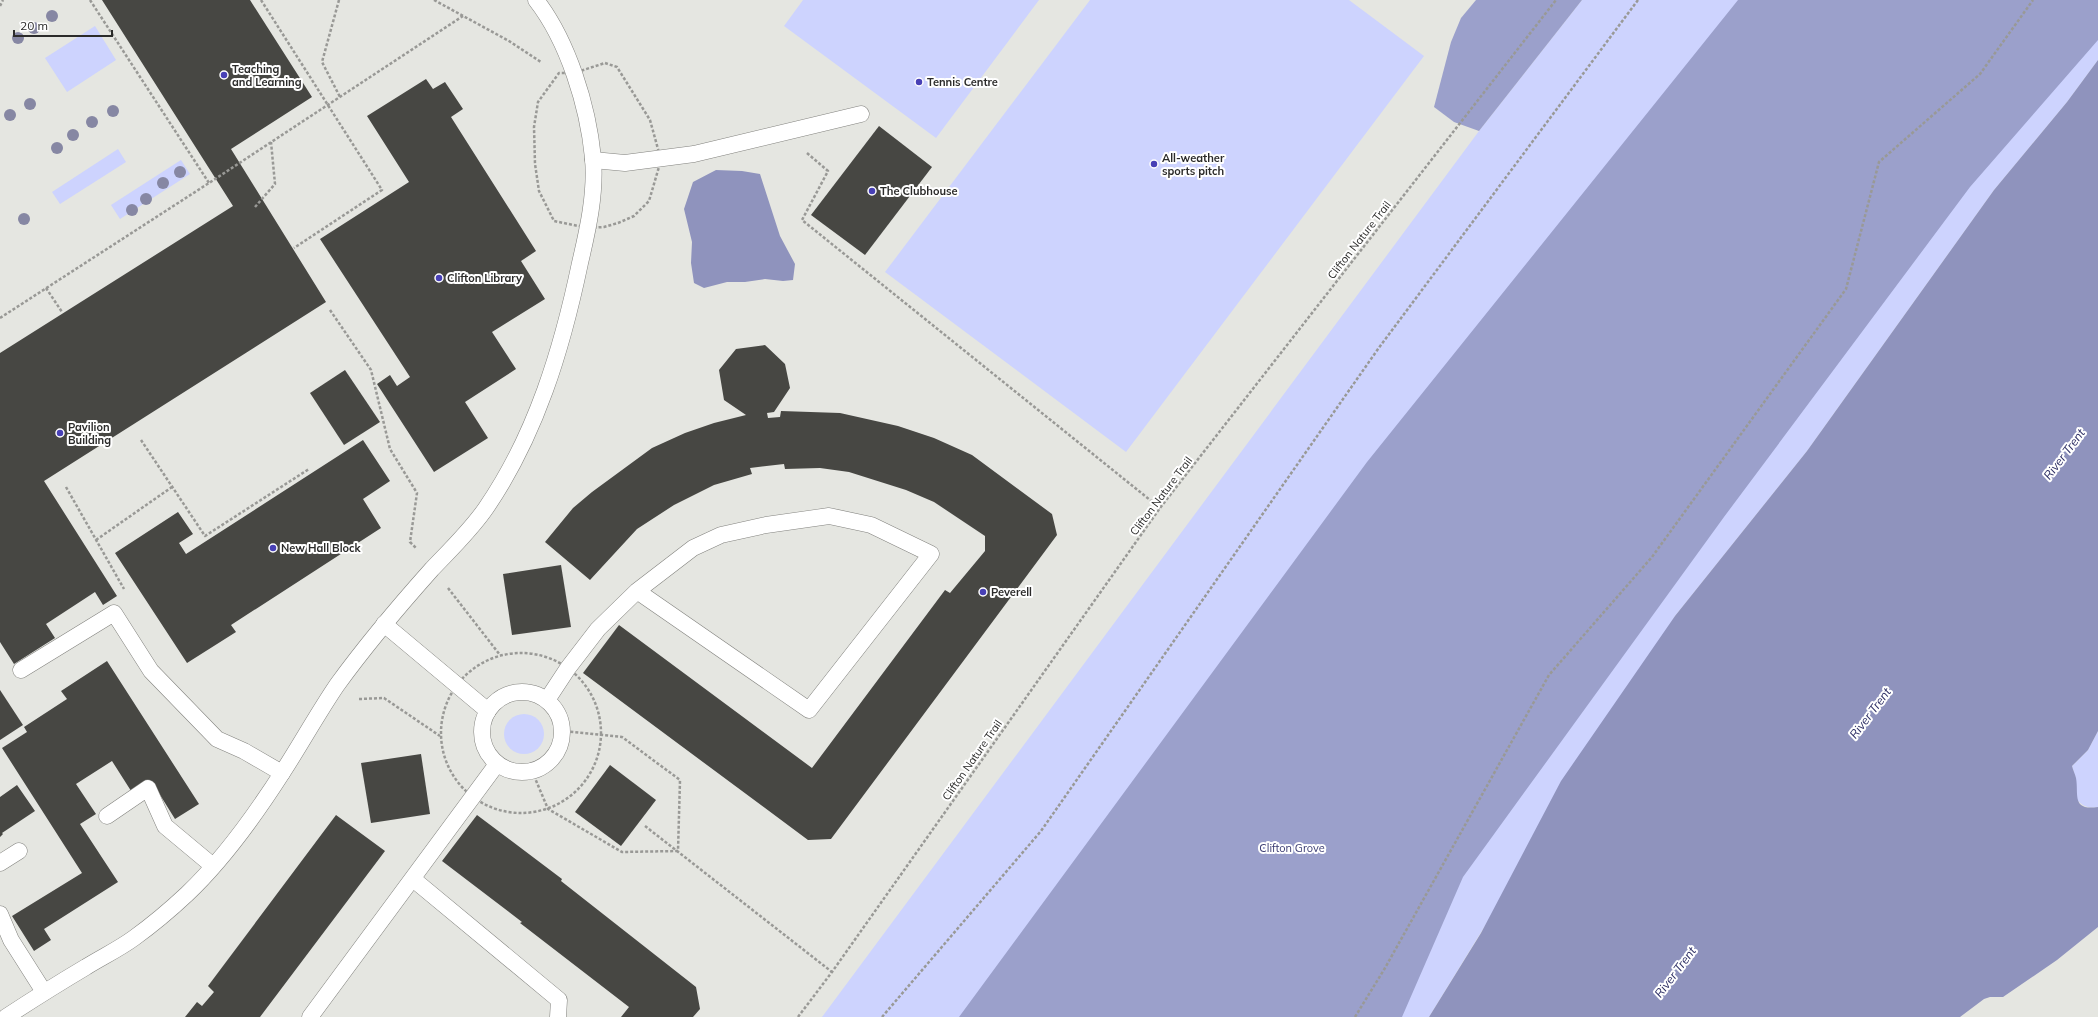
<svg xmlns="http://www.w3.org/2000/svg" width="2098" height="1017" viewBox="0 0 2098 1017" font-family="Mulish,sans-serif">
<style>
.green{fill:#cdd3fe}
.forest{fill:#9ba0cb}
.water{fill:#8f93bd}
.building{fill:#474743}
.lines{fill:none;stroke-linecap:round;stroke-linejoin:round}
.service-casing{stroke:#82827e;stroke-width:17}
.path{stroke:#999996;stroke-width:2.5;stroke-dasharray:3 2;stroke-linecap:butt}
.service{stroke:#fff;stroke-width:16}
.tree{fill:#8687a3}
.poi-dot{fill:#4840b6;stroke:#fff;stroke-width:1.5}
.labels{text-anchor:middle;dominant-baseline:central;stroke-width:4;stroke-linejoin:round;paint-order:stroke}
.poi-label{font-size:11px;font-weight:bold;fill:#2b2b2a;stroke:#fff;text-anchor:start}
.street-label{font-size:11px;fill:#2b2b2a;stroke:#fff}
.park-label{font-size:11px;fill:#393a71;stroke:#fff}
.water-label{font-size:12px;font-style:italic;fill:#2d2e64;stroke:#fff}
</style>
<rect width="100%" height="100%" fill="#e5e6e1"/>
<!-- green -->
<g class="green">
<polygon points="803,0 1039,0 936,138 784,26"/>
<polygon points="1090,0 1349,0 1424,56 1126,452 885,272"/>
<polygon points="1582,0 2098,0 2098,60 2067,102 1994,190 1807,451 1675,616 1429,1017 822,1017 1479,131"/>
<polygon points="95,26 116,60 67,92 45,58"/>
<polygon points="118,149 126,162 60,204 52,192"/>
<polygon points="181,160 190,174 120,219 111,205"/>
<circle cx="524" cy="734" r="20"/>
<path d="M2098,731V807C2089,809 2081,806 2076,798V779L2072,766L2088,750Z"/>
</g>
<!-- forest -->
<g class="forest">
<polygon points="1476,0 1582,0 1479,131 1454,122 1434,107 1451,42 1461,18"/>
<polygon points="1738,0 2098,0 2098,40 1970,187 1724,517 1463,877 1402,1017 959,1017 1367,462"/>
</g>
<!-- water -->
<g class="water">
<path d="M2098,60V731L2088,750L2072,766C2073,770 2075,774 2076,778C2079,794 2071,811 2098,807V927L2057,960L2003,997H1990L1984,999L1960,1017H1429L1481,933L1561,781L1675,616L1807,451L1994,190L2067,102Z"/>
<polygon points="716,170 742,171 760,174 780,236 795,264 793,280 783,281 765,279 745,282 727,282 704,288 694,283 691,263 692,242 684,209 693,182"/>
</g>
<!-- building -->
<g class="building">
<polygon points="102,0 250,0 312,97 231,149 326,302 44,481 117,596 103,605 95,592 46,624 55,638 14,664 0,642 0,353 233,206"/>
<polygon points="426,79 433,89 445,82 463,109 451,117 536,251 521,261 545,299 492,332 516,369 465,402 488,438 434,472 377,384 390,375 397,386 410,377 320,239 409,182 367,116"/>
<polygon points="879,126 932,167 865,255 811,215"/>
<polygon points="765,345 785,364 790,388 774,412 767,413 768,418 780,417 781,411 840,413 898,426 934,438 972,455 1052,514 1057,535 831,839 808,840 583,673 619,625 812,768 945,590 950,593 985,551 985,536 934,502 906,490 849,472 820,468 785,469 784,464 750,468 752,474 714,485 674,505 637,529 590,580 545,542 573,508 592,492 652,448 685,433 714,423 746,415 724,400 719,370 736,349"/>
<polygon points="345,370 380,422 344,445 310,393"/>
<polygon points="363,440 390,481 363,499 381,528 231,625 236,632 187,663 115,553 178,512 193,534 179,543 186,554"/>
<polygon points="561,565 571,627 512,635 503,574"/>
<polygon points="107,661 199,804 175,819 152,782 133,794 112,761 76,784 96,814 80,824 118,882 44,929 51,940 34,951 12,916 82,873 2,748 27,732 24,727 67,699 61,691"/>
<polygon points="0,690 23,725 0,740"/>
<polygon points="421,754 430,814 371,823 361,763"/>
<polygon points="610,765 656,800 621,846 575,812"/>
<polygon points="17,785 35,811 2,833 3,834 0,837 0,797"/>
<polygon points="336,815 385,851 260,1017 185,1017 197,1002 202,1006 214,992 208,986"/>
<polygon points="477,815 562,879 561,881 696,987 700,1009 693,1017 621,1017 629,1007 520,923 522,922 442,861"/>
</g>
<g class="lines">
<!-- service casing -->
<g class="service-casing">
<g id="service">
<polyline points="593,160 625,163 694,154 861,114"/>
<polyline points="384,624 488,711"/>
<polyline points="21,670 114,613 151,671 217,739 244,751 282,773"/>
<circle cx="522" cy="732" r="40"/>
<polyline points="547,700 568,668 598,629 637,591 693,548 721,535 766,525 829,516 871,525 931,554 809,710 637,591"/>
<polyline points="107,816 148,788 165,826 213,866"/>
<polyline points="0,863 19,851"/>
<polyline points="413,879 559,1000 558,1017"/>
<polyline points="0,914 11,940 44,992"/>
<path d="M6,1017C32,1000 59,983 86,967C102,957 119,949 134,938C152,925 171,909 187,894C225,858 256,814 284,770C302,742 318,713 337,685C366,645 399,606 432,569C451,549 471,530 486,508C536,435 562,349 580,263C588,229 596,193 593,158C588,106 568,41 536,0"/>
<polyline points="310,1017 497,764"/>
</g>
</g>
<!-- path -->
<g class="path">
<polyline points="90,0 209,183"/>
<polyline points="261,0 382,190 294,248"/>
<polyline points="339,0 322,62 340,97"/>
<polyline points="434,0 509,41 541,62"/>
<polyline points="0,6 3,0"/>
<polygon points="605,63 617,67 650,120 661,160 649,201 634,216 618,223 604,227 588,228 554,221 539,191 535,164 534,127 538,102 559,73 574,73"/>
<polyline points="807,153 828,171 802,220 1160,508"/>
<polyline points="255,207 275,184 271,142"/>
<polyline points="46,288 62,312"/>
<polyline points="330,310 371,370 390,449 417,493 410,542 416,548"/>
<polyline points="0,318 209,183 463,16"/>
<polyline points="141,440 205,536 309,469"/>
<polyline points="66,487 124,589"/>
<polyline points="96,540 172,487"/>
<polyline points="448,588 500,655"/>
<circle cx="521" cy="733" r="80"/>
<polyline points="359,699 384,698 440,736"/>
<polyline points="532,771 548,809 622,852 678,851 680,780 622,737 563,731"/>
<polyline points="645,826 832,972"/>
<polyline points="798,1017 832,972 1160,508 1556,0"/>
<polyline points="882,1017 1041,831 1378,349 1638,0"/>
<polyline points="1355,1017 1385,968 1549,675 1652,557 1846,289 1879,162 1980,74 2033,0"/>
</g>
<!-- service -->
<use href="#service" class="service"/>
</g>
<!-- trees -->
<g class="tree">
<circle cx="52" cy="16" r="6"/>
<circle cx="34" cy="28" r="6"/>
<circle cx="18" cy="38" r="6"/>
<circle cx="30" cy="104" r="6"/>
<circle cx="113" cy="111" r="6"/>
<circle cx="10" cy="115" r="6"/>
<circle cx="92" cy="122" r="6"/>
<circle cx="73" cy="135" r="6"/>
<circle cx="57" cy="148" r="6"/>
<circle cx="180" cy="172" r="6"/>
<circle cx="163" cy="183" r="6"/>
<circle cx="146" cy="199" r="6"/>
<circle cx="132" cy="210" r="6"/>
<circle cx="24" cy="219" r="6"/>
</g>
<!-- markers -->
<g class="poi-dot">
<circle cx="224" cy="75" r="4"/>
<circle cx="919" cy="82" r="4"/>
<circle cx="1154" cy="164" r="4"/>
<circle cx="872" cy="191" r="4"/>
<circle cx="439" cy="278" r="4"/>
<circle cx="60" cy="433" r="4"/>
<circle cx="273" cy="548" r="4"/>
<circle cx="983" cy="592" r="4"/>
</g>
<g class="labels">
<!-- poi labels -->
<g class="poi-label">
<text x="232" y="69">Teaching<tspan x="232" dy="13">and Learning</tspan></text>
<text x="927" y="82">Tennis Centre</text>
<text x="1162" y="158">All-weather<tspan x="1162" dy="13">sports pitch</tspan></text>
<text x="880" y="191">The Clubhouse</text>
<text x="447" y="278">Clifton Library</text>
<text x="68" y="427">Pavilion<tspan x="68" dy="13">Building</tspan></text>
<text x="281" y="548">New Hall Block</text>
<text x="991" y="592">Peverell</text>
</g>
<!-- street labels -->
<g class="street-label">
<text transform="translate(1359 240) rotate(-52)">Clifton Nature Trail</text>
<text transform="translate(1161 496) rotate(-53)">Clifton Nature Trail</text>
<text transform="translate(972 760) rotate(-55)">Clifton Nature Trail</text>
</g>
<!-- park labels -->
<g class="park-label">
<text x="1292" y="848">Clifton Grove</text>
</g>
<!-- water labels -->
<g class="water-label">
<text transform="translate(2064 454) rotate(-53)">River Trent</text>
<text transform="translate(1870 713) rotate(-53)">River Trent</text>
<text transform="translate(1675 972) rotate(-53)">River Trent</text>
</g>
</g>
<!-- scale -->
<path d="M14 30v6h98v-6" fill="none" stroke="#2b2b2a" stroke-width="2"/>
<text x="20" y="30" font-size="12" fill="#2b2b2a" stroke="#ffffff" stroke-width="3" paint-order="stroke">20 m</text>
</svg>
